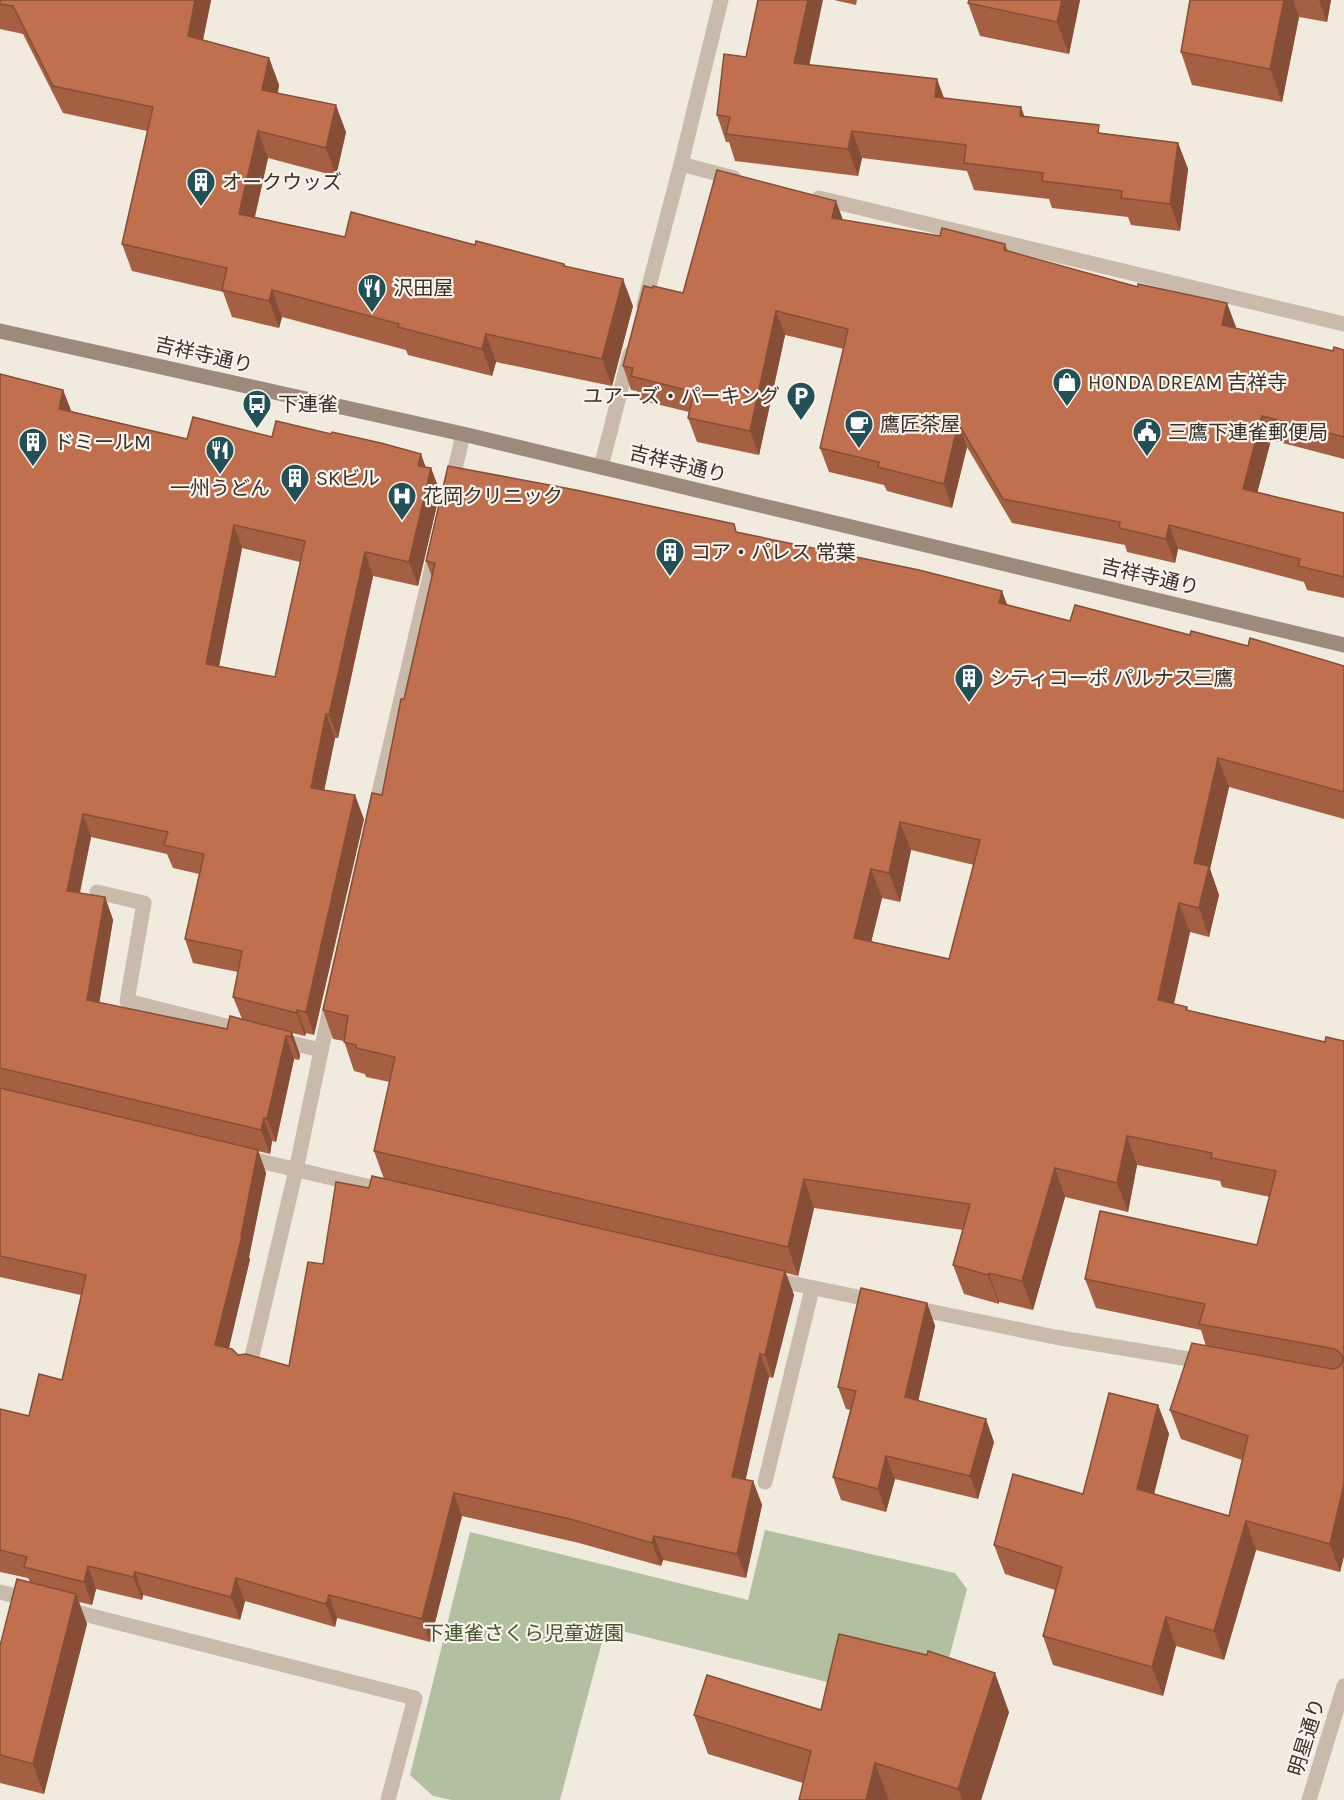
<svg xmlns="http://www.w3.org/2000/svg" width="1344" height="1800" viewBox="0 0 1344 1800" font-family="Karla,'Noto Sans JP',sans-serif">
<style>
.green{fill:#b3c09f}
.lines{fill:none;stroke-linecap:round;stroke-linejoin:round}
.street{stroke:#c9baab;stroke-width:15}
.secondary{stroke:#9d8a7c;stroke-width:15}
.wall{fill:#a56043;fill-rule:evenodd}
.shaded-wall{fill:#864e37}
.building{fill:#c0704e;stroke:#864e37;stroke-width:1.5;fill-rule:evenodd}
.labels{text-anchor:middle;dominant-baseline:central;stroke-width:4.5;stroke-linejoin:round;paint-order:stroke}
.poi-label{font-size:20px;fill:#372f2a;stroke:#f9f3eb;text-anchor:start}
.street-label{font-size:20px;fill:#372f2a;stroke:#f9f3eb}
.park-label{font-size:20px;fill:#44542f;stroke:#f9f3eb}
</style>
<rect width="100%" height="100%" fill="#f1eadf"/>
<!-- green -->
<polygon class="green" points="765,1530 955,1573 967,1589 945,1674 838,1648 827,1682 606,1627 560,1800 452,1800 433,1796 410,1775 470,1532 748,1600"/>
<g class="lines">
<!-- street -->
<g class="street">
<polyline points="681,164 734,178"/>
<polyline points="819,198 1344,324"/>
<polyline points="644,305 681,164 721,0"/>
<polyline points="601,467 630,354"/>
<polyline points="451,487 463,434"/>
<polyline points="374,814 435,554"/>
<polyline points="97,892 144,903 127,1001 246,1031"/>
<polyline points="278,1040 321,1050"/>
<polyline points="242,1157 388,1191"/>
<polyline points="771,1279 877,1301"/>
<polyline points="909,1307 1055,1337 1207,1362"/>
<polyline points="249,1369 296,1170 331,1004"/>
<polyline points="765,1482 812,1289"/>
<polyline points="0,1592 32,1600"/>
<polyline points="64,1609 415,1698 388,1800"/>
<polyline points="1309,1800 1344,1686"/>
</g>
<!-- secondary -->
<polyline class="secondary" points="0,331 463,434 1344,645"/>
</g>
<!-- wall -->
<g class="wall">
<polygon points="0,0 211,0 203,40 269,58 279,85 278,93 346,132 336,176 268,158 255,217 345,237 475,245 564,264 565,266 633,306 612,386 496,362 492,376 408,355 406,350 282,317 279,328 232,317 223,292 132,271 122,244 147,131 63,113 23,34 0,29"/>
<polygon points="834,0 857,0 856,5"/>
<polygon points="1080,0 1069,54 980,36 968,3"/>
<polygon points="1190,0 1331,0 1327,22 1299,17 1282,102 1192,85 1181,52"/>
<polygon points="746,57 809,65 944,98 1102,133 1178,143 1188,169 1180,231 1131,225 1128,217 1052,208 1049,199 974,190 967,171 862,158 858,176 735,161 729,142 726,142 717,115"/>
<polygon points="843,220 940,236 1005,244 1008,251 1236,327 1235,328 1333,351 1344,350 1344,459 1271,440 1257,493 1344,513 1344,598 1307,590 1304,582 1178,549 1175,563 1127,552 1125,545 1012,523 967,447 952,508 887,491 884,485 829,472 820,448 844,349 785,335 759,455 697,442 688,418 689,412 640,400 637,391 631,390 623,366 683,293"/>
<path d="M0,374L63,390L71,411L187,439L272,437L431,468L440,492L418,586L373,576L338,738H335L324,790L364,819L314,1035L306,1033L305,1036L292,1033L300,1055L299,1060L294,1059L276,1142L272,1141L270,1154L258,1151L266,1173L249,1257L250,1259L229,1348L238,1355L289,1366L323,1264L369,1188L384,1179L374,1151L390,1082L366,1077L365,1074L354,1071L344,1041L333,1039L323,1010L382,795L432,577L426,561L737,532L1070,621L1190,635L1344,666V819L1229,787L1210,869L1219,895L1209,937L1190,932L1174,1004L1187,1007L1188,1010L1325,1042L1344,1041V1556L1340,1572L1256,1550L1224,1660L1176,1646L1163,1696L1053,1665L1043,1636L1055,1590L1005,1574L994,1545L1083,1494L1158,1405L1169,1434L1154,1494L1229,1516L1242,1460L1181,1439L1170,1410L1206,1346L1201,1330L1096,1308L1085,1279L1257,1245L1270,1197L1222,1187L1220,1181L1137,1165L1128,1212L1065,1197L1033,1310L999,1302V1304L964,1294L953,1265L963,1230L814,1208L798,1276L786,1273L794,1295L773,1378L769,1377L745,1480L753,1481L762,1505L746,1578L663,1560L661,1566L579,1543L462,1516L430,1642L337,1618L335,1627L245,1601L240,1620L143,1595L142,1600L96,1589L92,1605L79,1602L87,1624L44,1794L0,1783V1646L30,1582L28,1578L0,1572V1409L29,1416L62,1380L81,1295L0,1277ZM242,548L300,562L275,677L219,666ZM91,837L167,854L173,868L199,874L185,939L193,963L238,972L233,997L242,1019L227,1029L99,1003L113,920L105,897L80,893ZM911,850L974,865L949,959L871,942L882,898L900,902Z"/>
<polygon points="927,1303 935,1326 918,1401 994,1442 978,1499 895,1479 886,1512 841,1500 833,1477 850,1410 846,1409 838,1387"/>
<polygon points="821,1710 1009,1712 981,1800 799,1800 803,1783 708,1754 694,1715"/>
</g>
<!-- shaded-wall -->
<g class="shaded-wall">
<polygon points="195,0 211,0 198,64 188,36"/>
<polygon points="808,0 823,0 804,90 794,63"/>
<polygon points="1062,0 1080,0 1069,54 1057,22"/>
<polygon points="1284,0 1293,0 1299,17 1282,102 1270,69"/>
<polygon points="1319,0 1331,0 1327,22"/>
<polygon points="269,58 279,85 272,117 262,90"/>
<polygon points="937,79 947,106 935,97"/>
<polygon points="336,105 346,132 336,176 326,148"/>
<polygon points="1021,107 1031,134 1020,116"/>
<polygon points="258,131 268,158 249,241 239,214"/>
<polygon points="852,131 862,158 858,176 848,149"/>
<polygon points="1178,143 1188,169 1180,231 1170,204"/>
<polygon points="836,201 845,225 832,218"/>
<polygon points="623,279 633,306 612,386 602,359"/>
<polygon points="272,290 282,317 279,328 269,301"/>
<polygon points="1227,303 1236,327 1230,349 1222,325"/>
<polygon points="776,311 785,335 759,455 750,431"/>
<polygon points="486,334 496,362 492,376 482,349"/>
<polygon points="63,390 72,413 59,409"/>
<polygon points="1262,416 1271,440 1252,513 1243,489"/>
<polygon points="958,423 967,447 952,508 944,484"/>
<polygon points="421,454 429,476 431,468 440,492 418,586 409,562 418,466"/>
<polygon points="234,525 242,548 215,687 206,664"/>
<polygon points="1169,525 1178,549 1175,563 1166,539"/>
<polygon points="365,552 373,576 338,738 329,715"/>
<polygon points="1002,591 1013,620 999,603"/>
<polygon points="326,714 335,738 320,811 311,788"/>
<polygon points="1218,758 1229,787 1210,869 1219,895 1209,937 1199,908 1194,863"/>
<polygon points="355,795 364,819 314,1035 306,1012"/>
<polygon points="83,814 91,837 75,914 67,891"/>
<polygon points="900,822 911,850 900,902 889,873"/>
<polygon points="871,869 882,898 865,967 854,938"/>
<polygon points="105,897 113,920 96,1023 87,1000"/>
<polygon points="1179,903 1190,932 1168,1029 1158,1000"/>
<polygon points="297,1010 306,1033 305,1036 297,1013"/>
<polygon points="292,1032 300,1055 299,1060 291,1037"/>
<polygon points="286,1036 294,1059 276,1142 267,1119"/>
<polygon points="264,1118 272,1141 270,1154 261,1130"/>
<polygon points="1127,1136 1137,1165 1128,1212 1117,1183"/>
<polygon points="258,1150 266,1173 249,1257 250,1259 224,1368 215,1345 241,1236"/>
<polygon points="1055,1168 1065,1197 1033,1310 1022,1281"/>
<polygon points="804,1179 814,1208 798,1276 788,1247"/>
<polygon points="785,1271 794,1295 773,1378 765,1355"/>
<polygon points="989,1273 999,1302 999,1304 988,1275"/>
<polygon points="927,1303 935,1326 914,1420 905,1397"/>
<polygon points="760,1354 769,1377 741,1500 732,1477"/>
<polygon points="1158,1405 1169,1434 1148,1518 1137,1489"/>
<polygon points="986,1419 994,1442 978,1499 970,1476"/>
<polygon points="886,1456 895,1479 886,1512 878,1489"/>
<polygon points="753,1481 762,1505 746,1578 737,1554"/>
<polygon points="1344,1484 1344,1556 1340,1572 1330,1544"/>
<polygon points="454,1493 462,1516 430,1642 422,1619"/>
<polygon points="1246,1521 1256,1550 1224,1660 1214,1631"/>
<polygon points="654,1536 663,1560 661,1566 652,1543"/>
<polygon points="88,1566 96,1589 92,1605 84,1582"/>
<polygon points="135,1572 143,1595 142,1600 133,1577"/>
<polygon points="236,1578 245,1601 240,1620 231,1597"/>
<polygon points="76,1594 87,1624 44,1794 33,1764"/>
<polygon points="329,1595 337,1618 335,1627 326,1604"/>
<polygon points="1166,1617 1176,1646 1163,1696 1152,1667"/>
<polygon points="995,1673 1009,1712 981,1800 962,1800 958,1789"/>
<polygon points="875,1763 889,1800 866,1800"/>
</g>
<!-- building -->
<g class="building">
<polygon points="0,0 195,0 188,36 269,58 262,90 336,105 326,148 258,131 239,214 345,237 351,212 475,245 476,241 564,264 564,266 623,279 602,359 486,334 482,349 398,327 399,324 272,290 269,301 222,290 227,268 122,244 153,107 53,86 13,6 0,4"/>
<polygon points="758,0 808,0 794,63 937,79 935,97 1021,107 1020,116 1099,125 1098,133 1178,143 1170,204 1121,198 1122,191 1042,181 1043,173 964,163 966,145 852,131 848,149 726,134 730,117 717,115 724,54 746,57"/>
<polygon points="969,0 1062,0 1057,22 968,3"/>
<polygon points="1190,0 1284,0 1270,69 1181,52"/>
<polygon points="717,170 836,201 832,218 940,236 942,228 1005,244 1004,250 1138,287 1138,284 1227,303 1222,325 1333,351 1334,347 1344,350 1344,437 1262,416 1243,489 1344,513 1344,577 1298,566 1300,559 1169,525 1166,539 1119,528 1120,522 1003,499 958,423 944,484 878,467 879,462 820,448 848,329 776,311 750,431 688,418 694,392 631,376 633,368 623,366 644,286 653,288 653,286 683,293"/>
<path d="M0,374L63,390L59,409L187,439L193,417L272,437L276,421L331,434L332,432L381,443L421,454L418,466L431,468L409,562L365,552L329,715L326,714L311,788L355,795L306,1012L297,1010V1013L233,997L242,951L185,939L204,854L164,845L168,832L83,814L67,891L105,897L87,1000L227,1029L230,1016L292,1032L291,1037L286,1036L267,1119L264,1118L261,1130L0,1068ZM234,525L305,541L275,677L206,664Z"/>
<path d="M448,466L576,490L734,524L736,532L919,570L1002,591L999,603L1070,621L1075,605L1190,635L1191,631L1248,646L1250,638L1344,666V792L1218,758L1194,863L1209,866L1199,908L1179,903L1158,1000L1187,1007L1186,1010L1325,1042L1326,1037L1344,1041V1484L1330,1544L1246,1521L1214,1631L1166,1617L1152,1667L1043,1636L1062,1567L994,1545L1013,1474L1083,1494L1109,1393L1158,1405L1137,1489L1229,1516L1248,1436L1170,1410L1192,1343L1332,1369L1337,1368L1341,1365L1343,1360L1342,1355L1335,1349L1199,1324L1205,1304L1085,1279L1100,1211L1257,1245L1276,1171L1211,1158L1212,1153L1127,1136L1117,1183L1055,1168L1022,1281L989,1273L988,1275L953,1265L970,1204L804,1179L788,1247L374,1151L395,1057L356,1048V1045L344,1042L348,1016L323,1010L372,793L382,795L401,699H404L435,563L426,561ZM900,822L980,840L949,959L854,938L871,869L889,873Z"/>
<polygon points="0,1088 258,1150 241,1236 242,1236 215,1345 232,1349 238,1355 246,1354 289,1366 308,1262 323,1264 336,1182 369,1188 372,1176 785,1271 765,1355 760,1354 732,1477 753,1481 737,1554 654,1536 652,1543 570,1519 454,1493 422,1619 329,1595 326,1604 236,1578 231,1597 135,1572 133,1577 88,1566 84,1582 24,1567 27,1557 0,1550 0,1409 29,1416 39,1374 62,1380 86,1275 0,1256"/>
<polygon points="861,1288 927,1303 905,1397 986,1419 970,1476 886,1456 878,1489 833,1477 856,1391 838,1387"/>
<polygon points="17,1579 76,1594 33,1764 0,1755 0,1646"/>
<polygon points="839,1634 927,1655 928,1651 995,1673 958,1789 875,1763 866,1800 799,1800 811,1751 694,1715 707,1675 821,1710"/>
</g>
<!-- icons -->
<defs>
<g id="building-pin" transform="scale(1.5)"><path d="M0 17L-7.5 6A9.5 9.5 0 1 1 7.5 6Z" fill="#215057" stroke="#f9f3eb"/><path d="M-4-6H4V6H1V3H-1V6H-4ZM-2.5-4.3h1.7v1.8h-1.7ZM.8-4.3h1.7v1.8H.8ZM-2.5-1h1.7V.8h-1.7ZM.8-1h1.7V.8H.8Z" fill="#fff"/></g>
<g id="restaurant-pin" transform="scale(1.5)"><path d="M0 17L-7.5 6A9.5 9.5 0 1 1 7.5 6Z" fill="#215057" stroke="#f9f3eb"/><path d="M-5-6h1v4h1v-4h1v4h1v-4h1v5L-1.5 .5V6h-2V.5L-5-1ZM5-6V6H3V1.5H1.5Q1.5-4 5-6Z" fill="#fff"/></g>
<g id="shop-pin" transform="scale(1.5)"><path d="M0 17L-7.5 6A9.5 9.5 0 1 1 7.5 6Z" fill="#215057" stroke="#f9f3eb"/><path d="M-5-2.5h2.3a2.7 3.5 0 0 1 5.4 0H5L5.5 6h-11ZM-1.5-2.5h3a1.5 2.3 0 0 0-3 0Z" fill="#fff"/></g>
<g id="parking-pin" transform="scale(1.5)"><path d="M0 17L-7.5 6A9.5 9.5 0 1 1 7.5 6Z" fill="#215057" stroke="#f9f3eb"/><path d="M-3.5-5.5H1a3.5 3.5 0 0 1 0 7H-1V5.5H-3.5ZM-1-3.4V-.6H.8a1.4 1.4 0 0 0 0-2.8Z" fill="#fff"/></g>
<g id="bus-pin" transform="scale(1.5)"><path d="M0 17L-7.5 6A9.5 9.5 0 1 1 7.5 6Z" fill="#215057" stroke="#f9f3eb"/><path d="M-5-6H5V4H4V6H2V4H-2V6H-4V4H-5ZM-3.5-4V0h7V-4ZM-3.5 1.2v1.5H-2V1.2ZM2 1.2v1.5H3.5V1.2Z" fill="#fff"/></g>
<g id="cafe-pin" transform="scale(1.5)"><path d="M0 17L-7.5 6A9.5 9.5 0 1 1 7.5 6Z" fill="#215057" stroke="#f9f3eb"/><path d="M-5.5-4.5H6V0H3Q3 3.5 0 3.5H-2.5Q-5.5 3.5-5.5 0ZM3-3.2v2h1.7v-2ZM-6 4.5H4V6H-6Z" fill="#fff"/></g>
<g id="civic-pin" transform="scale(1.5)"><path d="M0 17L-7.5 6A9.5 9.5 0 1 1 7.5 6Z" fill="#215057" stroke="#f9f3eb"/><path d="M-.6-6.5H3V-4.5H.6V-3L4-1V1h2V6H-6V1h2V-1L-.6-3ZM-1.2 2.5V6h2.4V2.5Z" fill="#fff"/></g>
<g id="hospital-pin" transform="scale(1.5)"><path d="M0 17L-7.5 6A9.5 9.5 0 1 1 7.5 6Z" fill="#215057" stroke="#f9f3eb"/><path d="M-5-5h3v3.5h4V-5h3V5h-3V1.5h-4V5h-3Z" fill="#fff"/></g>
</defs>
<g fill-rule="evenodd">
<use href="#building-pin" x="201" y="182"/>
<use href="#restaurant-pin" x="372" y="288"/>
<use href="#shop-pin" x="1067" y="382"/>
<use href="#parking-pin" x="801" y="396"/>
<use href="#bus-pin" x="257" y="404"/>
<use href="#cafe-pin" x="859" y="424"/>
<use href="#civic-pin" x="1147" y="432"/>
<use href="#building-pin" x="33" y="442"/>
<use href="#restaurant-pin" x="220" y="450"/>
<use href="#building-pin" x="295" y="478"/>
<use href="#hospital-pin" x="402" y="496"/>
<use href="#building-pin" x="670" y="552"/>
<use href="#building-pin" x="969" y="678"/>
</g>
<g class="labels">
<!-- poi labels -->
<g class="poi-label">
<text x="222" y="182">オークウッズ</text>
<text x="393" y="288">沢田屋</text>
<text x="1088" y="382">HONDA DREAM 吉祥寺</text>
<text x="780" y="396" text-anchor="end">ユアーズ・パーキング</text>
<text x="278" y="404">下連雀</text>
<text x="880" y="424">鷹匠茶屋</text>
<text x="1168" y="432">三鷹下連雀郵便局</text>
<text x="54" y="442">ドミールM</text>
<text x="316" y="478">SKビル</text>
<text x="220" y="488" text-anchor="middle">一州うどん</text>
<text x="423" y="496">花岡クリニック</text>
<text x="691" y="552">コア・パレス 常葉</text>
<text x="990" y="678">シティコーポ パルナス三鷹</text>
</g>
<!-- street labels -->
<g class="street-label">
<text transform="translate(204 355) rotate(13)">吉祥寺通り</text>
<text transform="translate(678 464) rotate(14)">吉祥寺通り</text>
<text transform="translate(1150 577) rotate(13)">吉祥寺通り</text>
<text transform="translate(1307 1737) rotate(-73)">明星通り</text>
</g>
<!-- park labels -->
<g class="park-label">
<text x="524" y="1633">下連雀さくら児童遊園</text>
</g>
</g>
</svg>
